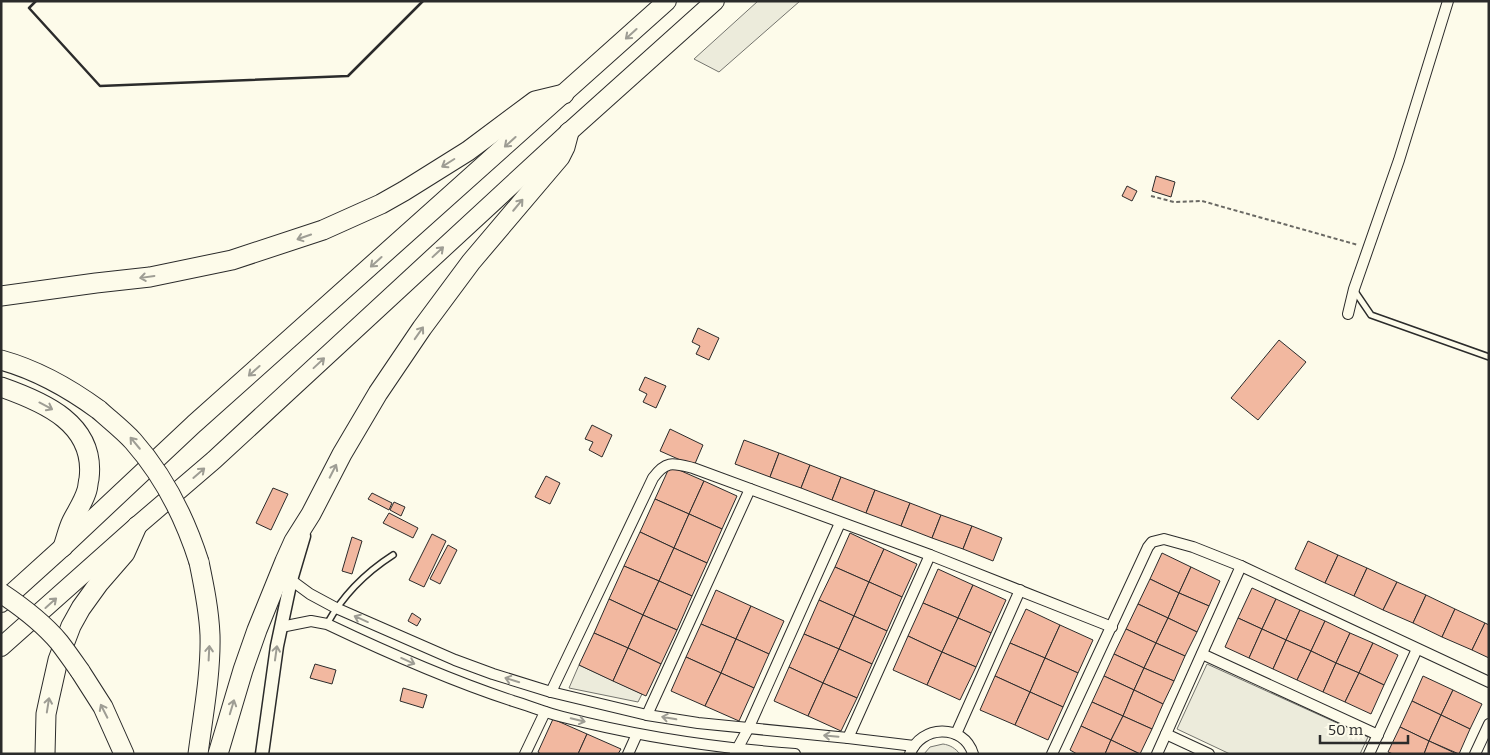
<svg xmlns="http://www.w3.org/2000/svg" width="1490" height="755" viewBox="0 0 1490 755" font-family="Bitter,serif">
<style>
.green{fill:#ecebdb;stroke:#74746e}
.building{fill:#f2b8a0;stroke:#2b2b2b}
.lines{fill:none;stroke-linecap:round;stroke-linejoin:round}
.service-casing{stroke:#2b2b2b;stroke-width:8}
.minor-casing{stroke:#2b2b2b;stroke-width:12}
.tertiary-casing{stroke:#2b2b2b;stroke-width:15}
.trunk-casing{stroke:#2b2b2b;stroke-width:20}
.motorway-casing{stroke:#2b2b2b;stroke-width:21}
.path{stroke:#6a6964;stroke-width:2;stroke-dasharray:4 2.5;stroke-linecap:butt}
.service{stroke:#fdfbea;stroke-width:5}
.minor{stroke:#fdfbea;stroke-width:10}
.tertiary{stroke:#fdfbea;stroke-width:12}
.trunk{stroke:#fdfbea;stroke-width:18}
.motorway{stroke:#fdfbea;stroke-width:19}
.motorway-bridge-casing{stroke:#2b2b2b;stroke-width:21;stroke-linecap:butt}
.motorway-bridge{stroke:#fdfbea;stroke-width:19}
.wall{stroke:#2b2b2b;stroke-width:2.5}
.oneway{stroke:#9e9d94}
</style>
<rect width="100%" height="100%" fill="#fdfbea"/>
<!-- green -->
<g class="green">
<polygon points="758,1 800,1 719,72 694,59"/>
<polygon points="1207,664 1368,737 1360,754 1230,754 1177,729"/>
<polygon points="579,665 642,694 638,702 569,688"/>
<path d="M943,744C950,745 955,748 960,754H924L930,747Z"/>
</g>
<!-- building -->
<g class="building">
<polygon points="1156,176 1175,182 1171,197 1152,191"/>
<polygon points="1127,186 1137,191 1132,201 1122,196"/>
<polygon points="698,328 719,338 709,360 696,354 700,346 692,342"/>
<polygon points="1279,340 1306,362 1258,420 1231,398"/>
<polygon points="645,377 666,386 656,408 643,402 647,394 639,390"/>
<polygon points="592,425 612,435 602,457 589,450 593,442 585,439"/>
<polygon points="670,429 703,445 694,466 660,451"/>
<polygon points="744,440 779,453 770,477 735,464"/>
<polygon points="779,453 810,465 801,488 770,477"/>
<polygon points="810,465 841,477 832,500 801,488"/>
<polygon points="670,466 704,481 689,514 655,499"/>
<polygon points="546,476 560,483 550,504 535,497"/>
<polygon points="841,477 875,490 866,513 832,500"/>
<polygon points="704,481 737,496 722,529 689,514"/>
<polygon points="273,488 288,494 271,530 256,523"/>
<polygon points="875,490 910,503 901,526 866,513"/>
<polygon points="372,493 392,503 389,510 368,499"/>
<polygon points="655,499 689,514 674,548 640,532"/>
<polygon points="394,502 405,507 401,516 390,510"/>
<polygon points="910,503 941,515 932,538 901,526"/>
<polygon points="389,513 418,528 413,538 383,523"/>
<polygon points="689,514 722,529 707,563 674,548"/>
<polygon points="941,515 972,526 963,549 932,538"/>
<polygon points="972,526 1002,538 993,561 963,549"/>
<polygon points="640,532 674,548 659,581 624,566"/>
<polygon points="850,533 884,549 869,582 835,567"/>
<polygon points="432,534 446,541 424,587 409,580"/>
<polygon points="352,537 362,541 352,574 342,571"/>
<polygon points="1308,541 1338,555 1325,583 1295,569"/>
<polygon points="448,545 457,550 440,584 430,579"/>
<polygon points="674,548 707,563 692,596 659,581"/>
<polygon points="884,549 917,564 902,597 869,582"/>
<polygon points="1162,553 1191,567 1179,593 1150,579"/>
<polygon points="1338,555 1367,568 1354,596 1325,583"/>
<polygon points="624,566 659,581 643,615 609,599"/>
<polygon points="835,567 869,582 854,616 819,600"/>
<polygon points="1191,567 1220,581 1209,606 1179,593"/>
<polygon points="1367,568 1397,582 1383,610 1354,596"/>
<polygon points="938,569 973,585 958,618 923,603"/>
<polygon points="1150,579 1179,593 1168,618 1138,604"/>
<polygon points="659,581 692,596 677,630 643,615"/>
<polygon points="869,582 902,597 887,631 854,616"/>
<polygon points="1397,582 1426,595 1413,623 1383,610"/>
<polygon points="973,585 1006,600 991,633 958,618"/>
<polygon points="1252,588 1276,599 1262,629 1238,618"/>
<polygon points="716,590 751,606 736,639 701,624"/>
<polygon points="1179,593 1209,606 1197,632 1168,618"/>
<polygon points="1426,595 1455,609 1442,637 1413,623"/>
<polygon points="609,599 643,615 628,648 594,633"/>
<polygon points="1276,599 1300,610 1286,640 1262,629"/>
<polygon points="819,600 854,616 839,649 804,634"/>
<polygon points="923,603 958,618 942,652 908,636"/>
<polygon points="1138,604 1168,618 1156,643 1126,629"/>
<polygon points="751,606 784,621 769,654 736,639"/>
<polygon points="1026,609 1060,625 1045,658 1010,643"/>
<polygon points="1455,609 1485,623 1472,650 1442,637"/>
<polygon points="1300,610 1325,621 1311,651 1286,640"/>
<polygon points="412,613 421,619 417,626 408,621"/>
<polygon points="643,615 677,630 661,664 628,648"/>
<polygon points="854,616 887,631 872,664 839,649"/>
<polygon points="958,618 991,633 976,667 942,652"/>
<polygon points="1168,618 1197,632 1185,656 1156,643"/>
<polygon points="1238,618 1262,629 1249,658 1225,647"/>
<polygon points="1325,621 1350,633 1336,663 1311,651"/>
<polygon points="1485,623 1489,625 1489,658 1472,650"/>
<polygon points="701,624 736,639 721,673 686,657"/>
<polygon points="1060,625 1093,640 1078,673 1045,658"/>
<polygon points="1126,629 1156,643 1144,668 1114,654"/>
<polygon points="1262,629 1286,640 1273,669 1249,658"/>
<polygon points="594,633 628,648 613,681 579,665"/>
<polygon points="1350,633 1373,643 1359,673 1336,663"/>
<polygon points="804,634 839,649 823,683 789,667"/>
<polygon points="908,636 942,652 927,685 893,670"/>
<polygon points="736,639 769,654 754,688 721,673"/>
<polygon points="1286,640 1311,651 1297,680 1273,669"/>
<polygon points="1010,643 1045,658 1030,692 995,676"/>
<polygon points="1156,643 1185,656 1174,681 1144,668"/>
<polygon points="1373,643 1398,655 1384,685 1359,673"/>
<polygon points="628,648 661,664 646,696 613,681"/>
<polygon points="839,649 872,664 857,698 823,683"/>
<polygon points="1311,651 1336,663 1323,692 1297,680"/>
<polygon points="942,652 976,667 960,700 927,685"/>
<polygon points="1114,654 1144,668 1134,690 1104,676"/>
<polygon points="686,657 721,673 705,706 671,691"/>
<polygon points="1045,658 1078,673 1063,707 1030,692"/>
<polygon points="1336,663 1359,673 1345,702 1323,692"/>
<polygon points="315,664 336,670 332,684 310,678"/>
<polygon points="789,667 823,683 808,716 774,701"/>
<polygon points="1144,668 1174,681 1163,704 1134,690"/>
<polygon points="721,673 754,688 739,721 705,706"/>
<polygon points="1359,673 1384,685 1371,714 1345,702"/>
<polygon points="995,676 1030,692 1015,725 980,710"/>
<polygon points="1104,676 1134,690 1123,716 1092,702"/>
<polygon points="1423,676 1453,690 1441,715 1412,701"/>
<polygon points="823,683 857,698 841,731 808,716"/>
<polygon points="403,688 427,695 423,708 400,701"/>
<polygon points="1134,690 1163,704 1152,729 1123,716"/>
<polygon points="1453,690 1482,704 1470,729 1441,715"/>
<polygon points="1030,692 1063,707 1048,740 1015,725"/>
<polygon points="1412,701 1441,715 1429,741 1400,727"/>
<polygon points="1092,702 1123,716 1111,740 1081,726"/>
<polygon points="1441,715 1470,729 1459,754 1429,741"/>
<polygon points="1123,716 1152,729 1140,754 1111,740"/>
<polygon points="553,719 587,734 578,754 541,754 538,752"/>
<polygon points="1081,726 1111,740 1105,754 1077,754 1070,750"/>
<polygon points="1400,727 1429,741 1424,754 1393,754 1388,752"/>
<polygon points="587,734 621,749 618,754 578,754"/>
<polygon points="1111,740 1140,754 1105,754"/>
<polygon points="1429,741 1457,754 1424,754"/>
</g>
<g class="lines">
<!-- service casing -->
<g class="service-casing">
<g id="service">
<polyline points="1354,290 1371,315 1489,357"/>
<path d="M327,624C343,595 365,573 393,555"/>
</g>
</g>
<!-- minor casing -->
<g class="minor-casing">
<g id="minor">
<polyline points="1348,314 1354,289 1399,160 1448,1"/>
<polyline points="291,580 310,594 336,608 455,660 493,674 551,692 647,715 698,723 848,738 914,746"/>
<path d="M281,627L311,621L327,624C388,653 449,680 513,701C530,706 546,713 563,717C640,737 716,748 795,754"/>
<polyline points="1202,654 1378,735"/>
<path d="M551,692L653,478C666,460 673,463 693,468L930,555L1112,627"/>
<polyline points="647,715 750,489"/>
<polyline points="956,734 1020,590"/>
<polyline points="1166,734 1209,754"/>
<polyline points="848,738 930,555"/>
<polyline points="735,753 748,729 840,523"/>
<polyline points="525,754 545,712"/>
<polyline points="628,754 637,734"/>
<path d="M910,754C920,725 964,723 973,754"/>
<polyline points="1052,754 1148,547 1152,542 1164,539 1193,547 1241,566 1489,682"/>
<polyline points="1157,754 1241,566"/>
<polyline points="1369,754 1417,649"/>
<polyline points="1475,754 1489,724"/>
</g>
</g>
<!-- tertiary casing -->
<g class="tertiary-casing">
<polyline id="tertiary" points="262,754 277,646 291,580 304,536"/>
</g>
<!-- trunk casing -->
<g class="trunk-casing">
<g id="trunk">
<polyline points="1,603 63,547 194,424 667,1"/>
<polyline points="1,647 137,526 214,460 569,132 715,1"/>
</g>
</g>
<!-- motorway casing -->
<g class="motorway-casing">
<g id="motorway">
<polyline points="1,296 96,283 150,277 232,260 323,230 381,204 404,191 468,151 535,101 564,94"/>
<path d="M1,360C37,370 69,388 99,410"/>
<path d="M1,387C44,402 96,424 89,479C88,482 88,487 87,490C84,501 77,511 72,521C68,529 66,539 63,547"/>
<polyline points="80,671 103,707 124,754"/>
<polyline points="45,754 46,714 49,700 58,660 71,626 81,608 99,583 125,553 137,526"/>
<path d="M198,754C203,715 211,674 210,635C209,610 204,586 199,562"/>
<polyline points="218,754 243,670 257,630 285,561 294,541 311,514 342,454 378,393 422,328 471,262 560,157 565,147 569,132"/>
</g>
</g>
<!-- path -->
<polyline class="path" points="1151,196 1174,202 1202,201 1358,245"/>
<!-- service -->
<use href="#service" class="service"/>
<!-- minor -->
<use href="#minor" class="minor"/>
<!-- tertiary -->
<use href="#tertiary" class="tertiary"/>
<!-- trunk -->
<use href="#trunk" class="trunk"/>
<!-- motorway -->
<use href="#motorway" class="motorway"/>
<!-- motorway-bridge casing -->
<g class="motorway-bridge-casing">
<g id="motorway-bridge">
<path d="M99,410C110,420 123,430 133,441C164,476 185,518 199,562"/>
<path d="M1,593C22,607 43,623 59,642C66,651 73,661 80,671"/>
</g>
</g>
<!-- motorway-bridge -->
<use href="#motorway-bridge" class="motorway-bridge"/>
<!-- wall -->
<polyline class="wall" points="36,1 29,8 100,86 348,76 423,1"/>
</g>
<!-- one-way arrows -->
<defs><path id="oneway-shaft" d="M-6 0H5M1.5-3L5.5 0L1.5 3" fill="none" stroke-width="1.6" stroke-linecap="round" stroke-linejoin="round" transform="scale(1.25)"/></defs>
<g class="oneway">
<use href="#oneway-shaft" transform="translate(631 34) rotate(138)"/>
<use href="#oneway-shaft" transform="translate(510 142) rotate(138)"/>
<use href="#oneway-shaft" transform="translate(448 163) rotate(148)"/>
<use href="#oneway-shaft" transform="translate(518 205) rotate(-50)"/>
<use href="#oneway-shaft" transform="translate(304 237) rotate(161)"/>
<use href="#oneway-shaft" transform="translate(438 252) rotate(-43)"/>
<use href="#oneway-shaft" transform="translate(376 262) rotate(138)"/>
<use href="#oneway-shaft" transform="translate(147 277) rotate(172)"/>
<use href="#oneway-shaft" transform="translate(419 333) rotate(-55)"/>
<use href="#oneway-shaft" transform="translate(319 363) rotate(-43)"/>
<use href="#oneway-shaft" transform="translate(254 371) rotate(138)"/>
<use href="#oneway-shaft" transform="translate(46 406) rotate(28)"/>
<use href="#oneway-shaft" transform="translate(135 443) rotate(-130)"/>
<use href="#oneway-shaft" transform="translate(333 471) rotate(-63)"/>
<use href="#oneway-shaft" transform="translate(199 473) rotate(-41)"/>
<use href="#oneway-shaft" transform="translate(51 603) rotate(-42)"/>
<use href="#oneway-shaft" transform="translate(361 619) rotate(-156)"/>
<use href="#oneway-shaft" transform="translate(209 653) rotate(-87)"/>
<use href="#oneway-shaft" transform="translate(276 653) rotate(-82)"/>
<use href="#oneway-shaft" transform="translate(408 661) rotate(24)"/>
<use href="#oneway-shaft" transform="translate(512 680) rotate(-163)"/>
<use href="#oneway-shaft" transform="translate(48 705) rotate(-81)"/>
<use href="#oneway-shaft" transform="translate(232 707) rotate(-73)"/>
<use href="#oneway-shaft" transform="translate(104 711) rotate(-117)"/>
<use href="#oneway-shaft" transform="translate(669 718) rotate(-170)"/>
<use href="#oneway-shaft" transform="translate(578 720) rotate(13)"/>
<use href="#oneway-shaft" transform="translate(831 736) rotate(-175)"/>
</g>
<!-- border -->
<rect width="1490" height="755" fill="none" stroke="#2b2b2b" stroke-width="5"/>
<!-- scale -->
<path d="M1320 735v8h88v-8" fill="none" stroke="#2b2b2b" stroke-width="2.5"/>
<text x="1328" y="735" font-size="15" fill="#2b2b2b" stroke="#fdfbea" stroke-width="4" paint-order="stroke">50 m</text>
</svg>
